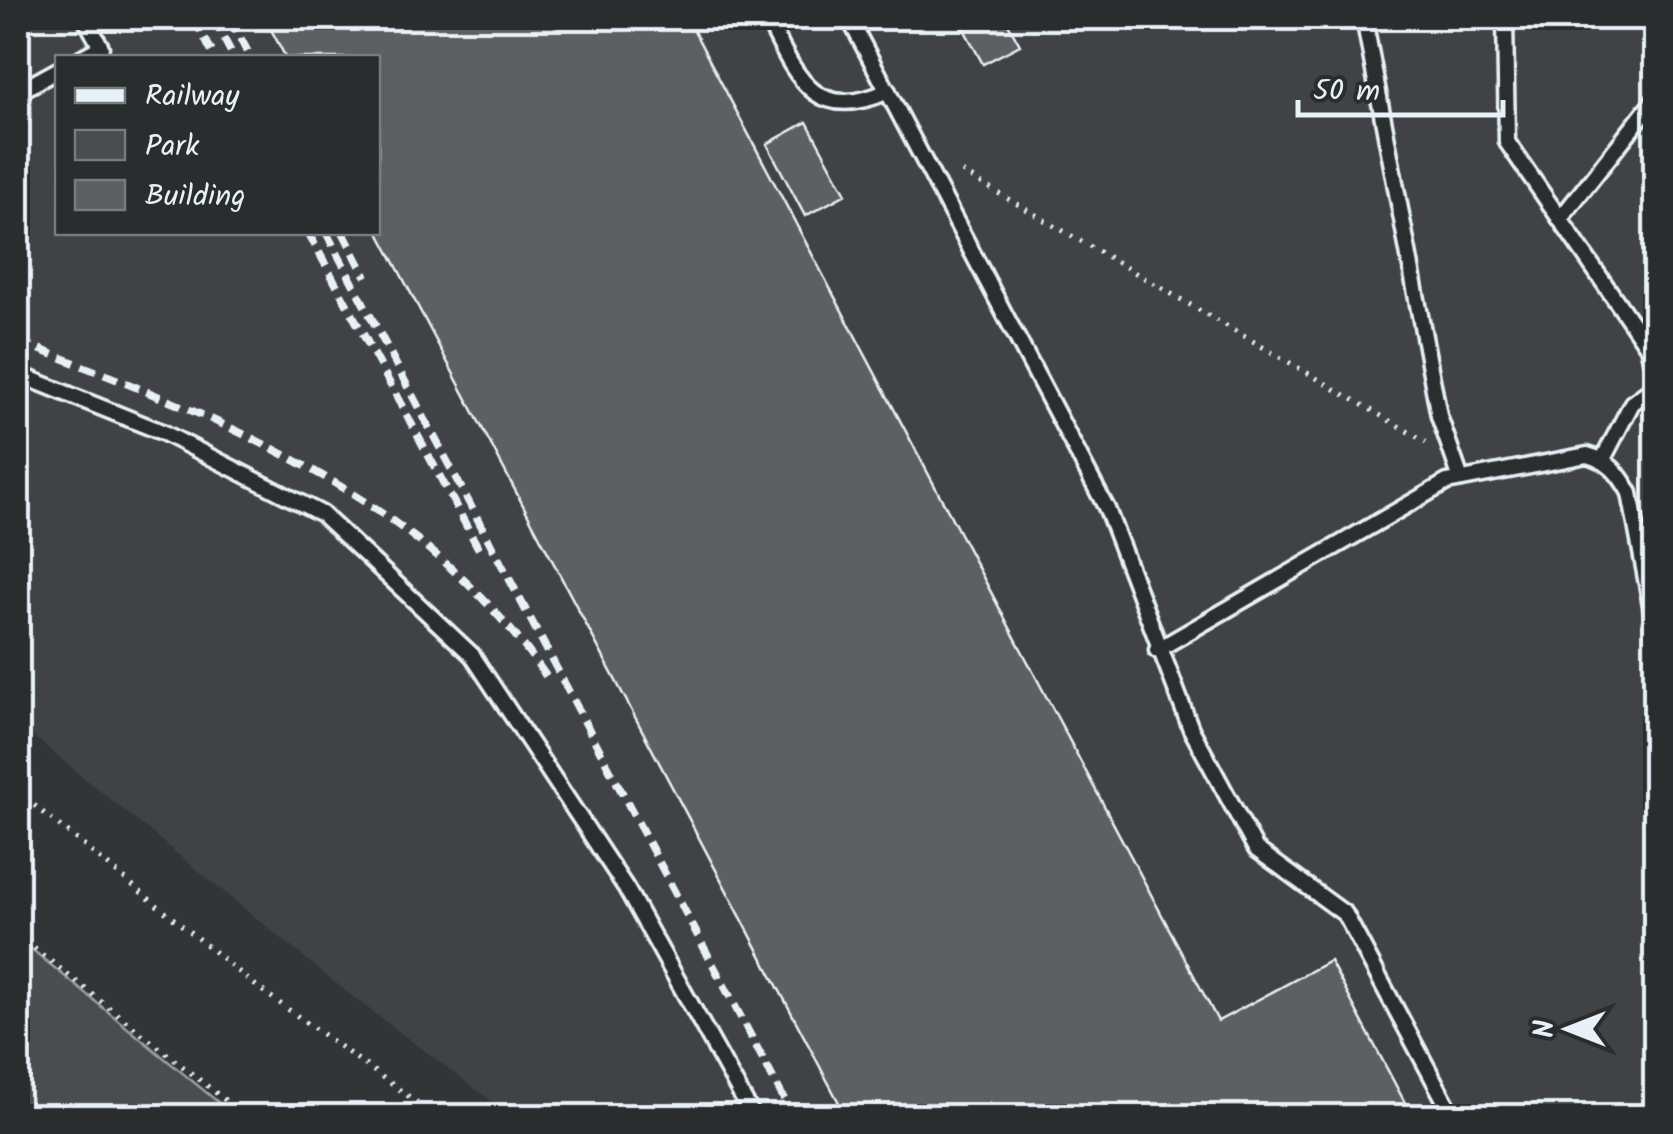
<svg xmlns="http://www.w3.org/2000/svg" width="1673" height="1134" viewBox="0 0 1673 1134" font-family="Kalam,sans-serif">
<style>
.built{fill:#3f4244;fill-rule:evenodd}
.green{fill:#494d4f;stroke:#989fa4;stroke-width:2.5}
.building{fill:#5c6063;stroke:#e8f1f8;stroke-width:2.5}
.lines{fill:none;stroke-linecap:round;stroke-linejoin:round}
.lane-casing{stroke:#e8f1f8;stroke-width:21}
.path{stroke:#e8f1f8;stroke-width:5;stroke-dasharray:2.5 8;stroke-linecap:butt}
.lane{stroke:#2a2d2e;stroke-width:14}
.rail{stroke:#e8f1f8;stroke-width:8;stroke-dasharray:15 8;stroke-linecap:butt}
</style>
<rect width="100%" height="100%" fill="#323536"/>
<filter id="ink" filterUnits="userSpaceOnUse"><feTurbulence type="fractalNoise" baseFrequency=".01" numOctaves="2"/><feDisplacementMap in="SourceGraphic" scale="20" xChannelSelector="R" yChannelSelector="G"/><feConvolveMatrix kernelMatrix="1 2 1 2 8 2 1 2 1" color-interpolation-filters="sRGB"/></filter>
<g filter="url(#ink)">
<!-- built -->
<path class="built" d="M18,18H1655V1116H511L349,994L18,724ZM58,58H378V232H58Z"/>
<!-- green -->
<polygon class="green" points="18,938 235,1116 18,1116"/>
<!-- building -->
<g class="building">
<polygon points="265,18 687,18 1218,1021 1330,961 1412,1116 846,1116 378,231 378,58 286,58"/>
<polygon points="958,18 1005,18 1020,45 983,64"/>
<polygon points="807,122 846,194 805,216 767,144"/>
</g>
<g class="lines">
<!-- lane casing -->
<g class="lane-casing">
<g id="lane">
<path d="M767,18C796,75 813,125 888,91"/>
<polyline points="849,18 1107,509 1191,729 1256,849 1345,914 1453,1116"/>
<polyline points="1364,18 1439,416 1461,479"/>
<polyline points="1505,18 1507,142 1648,347 1656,380"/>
<polyline points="81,58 101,47 85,18"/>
<polyline points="18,92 58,70"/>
<polyline points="1560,219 1656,98"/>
<polyline points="18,374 162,432 322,514 472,655 626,888 753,1116"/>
<polyline points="1603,459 1632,403 1656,386"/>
<path d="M1157,650L1447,482L1587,455C1609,461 1619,473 1630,493L1656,632"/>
</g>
</g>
<!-- path -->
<g class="path">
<polyline points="962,172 1426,442"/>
<polyline points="18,792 260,989 436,1116"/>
<polyline points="18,935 245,1116"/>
</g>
<!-- lane -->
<use href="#lane" class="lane"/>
<!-- rail -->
<g class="rail">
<polyline points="194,18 215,58"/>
<polyline points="213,18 234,58"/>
<polyline points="230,18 251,58"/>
<polyline points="308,232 481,553"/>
<polyline points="326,232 793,1116"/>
<polyline points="343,232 366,277"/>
<path d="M18,341C220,419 423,493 550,682"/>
</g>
</g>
</g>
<!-- margin -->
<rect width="1673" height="1134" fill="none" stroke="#2a2d2e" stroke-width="60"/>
<rect x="30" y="30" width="1613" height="1074" fill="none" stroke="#e8f1f8" stroke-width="4" filter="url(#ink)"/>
<!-- legend -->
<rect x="55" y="55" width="325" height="180" fill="#2a2d2e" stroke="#767b7f" stroke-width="2.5"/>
<rect x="75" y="88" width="50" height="15" fill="#e8f1f8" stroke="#767b7f" stroke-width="2.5"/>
<text x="145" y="105" font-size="30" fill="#e8f1f8">Railway</text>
<rect x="75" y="130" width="50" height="30" fill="#494d4f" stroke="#767b7f" stroke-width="2.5"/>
<text x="145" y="155" font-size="30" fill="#e8f1f8">Park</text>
<rect x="75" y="180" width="50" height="30" fill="#5c6063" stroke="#767b7f" stroke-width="2.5"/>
<text x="145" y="205" font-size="30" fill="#e8f1f8">Building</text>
<!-- north arrow -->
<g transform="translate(1568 1029) rotate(270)" stroke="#2a2d2e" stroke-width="8" paint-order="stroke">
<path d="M0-8L18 38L0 25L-18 38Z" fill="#e8f1f8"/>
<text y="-15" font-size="28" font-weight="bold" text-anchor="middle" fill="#e8f1f8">N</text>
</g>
<!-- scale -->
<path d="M1298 100v15h205v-15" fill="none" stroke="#e8f1f8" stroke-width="5"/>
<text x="1313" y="100" font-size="30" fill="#e8f1f8" stroke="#2a2d2e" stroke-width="8" paint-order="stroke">50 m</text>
</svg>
